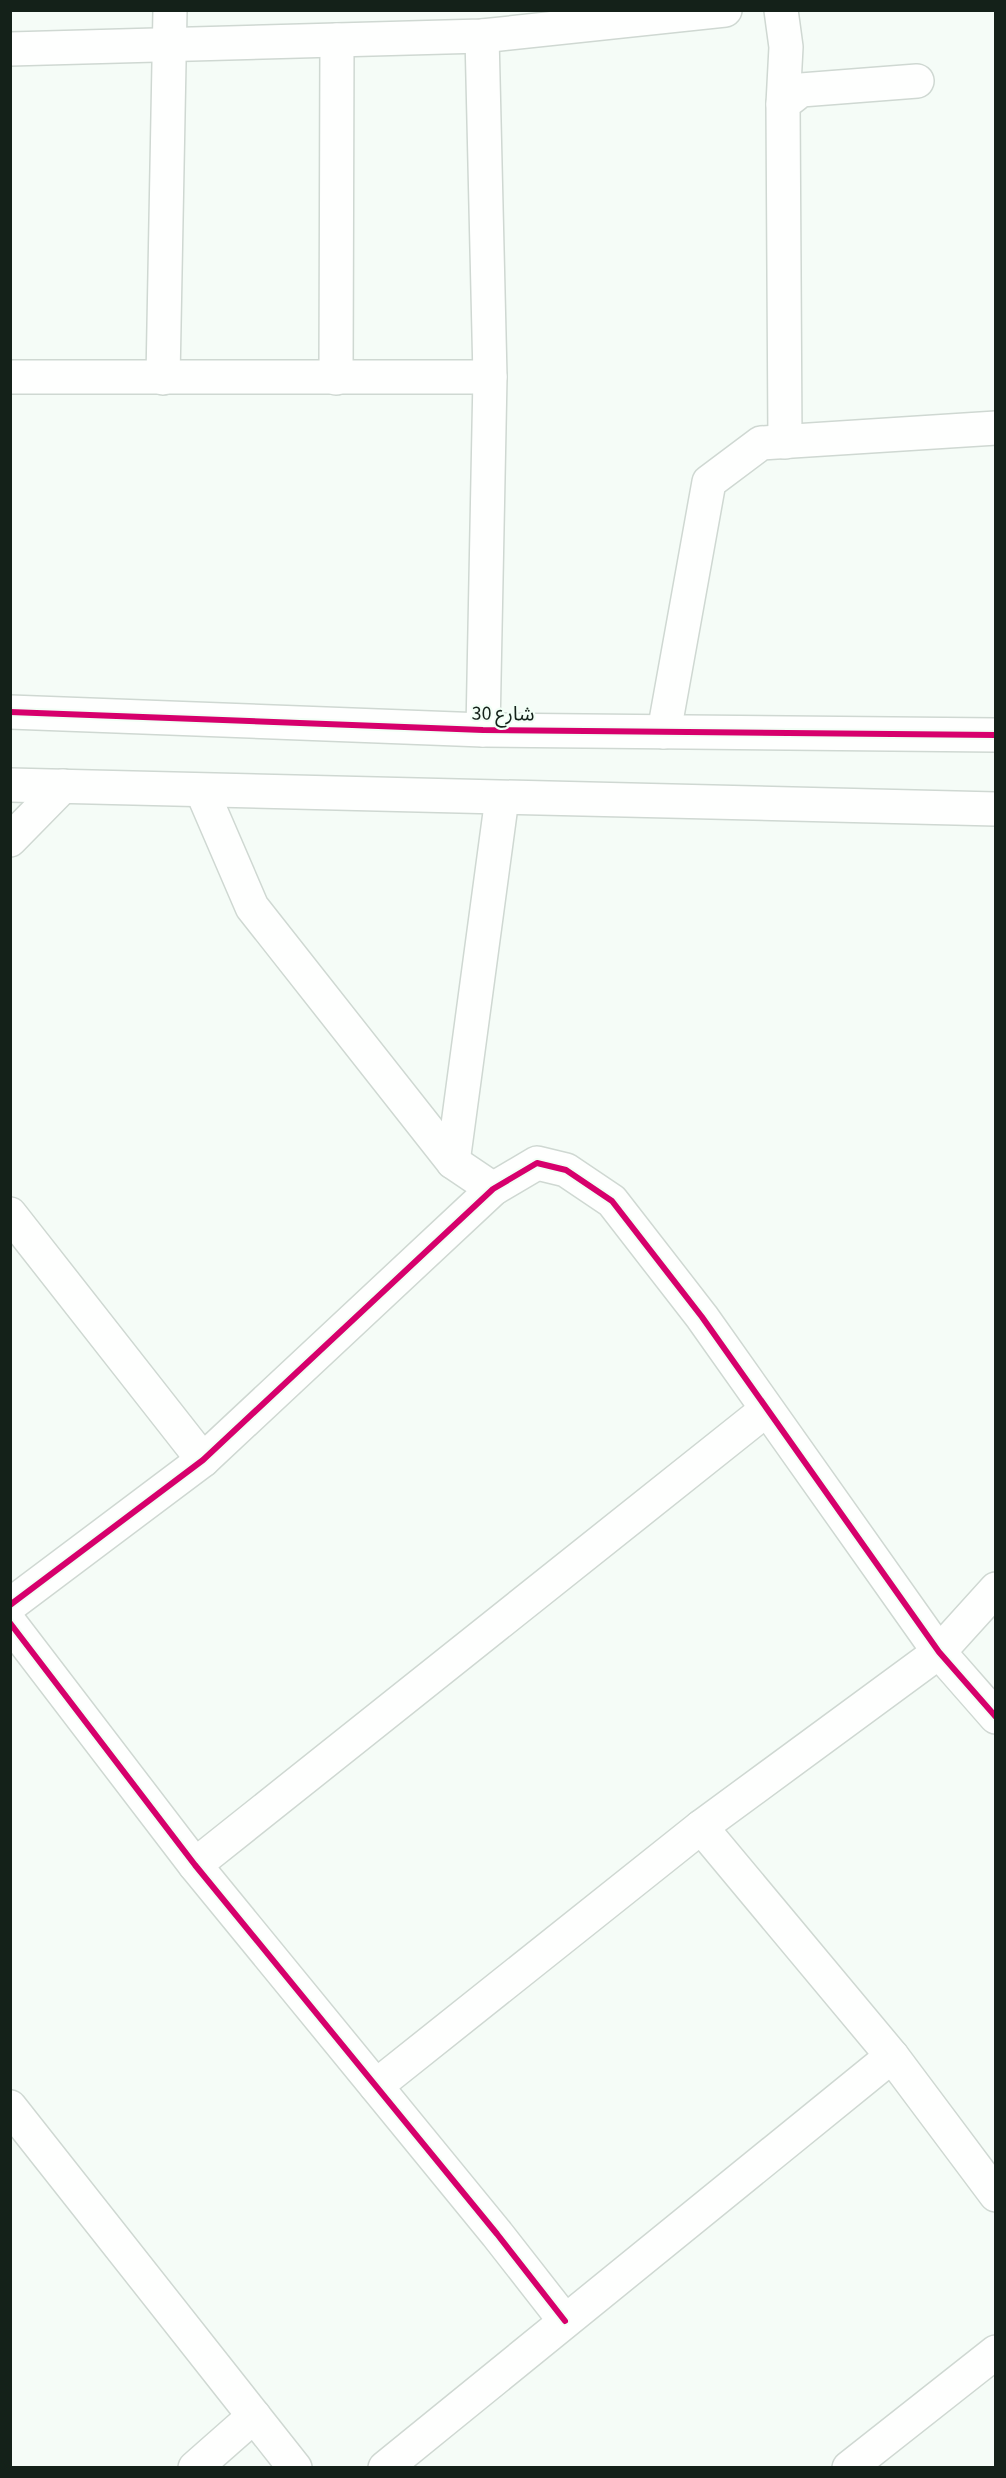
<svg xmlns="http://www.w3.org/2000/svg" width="1006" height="2478" viewBox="0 0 1006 2478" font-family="'Source Sans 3','Noto Sans Arabic',sans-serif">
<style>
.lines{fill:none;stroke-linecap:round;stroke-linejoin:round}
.street-casing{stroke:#cfd8d2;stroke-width:36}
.secondary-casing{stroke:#cfd8d2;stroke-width:36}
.street{stroke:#fefffe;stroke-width:33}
.secondary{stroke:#fefffe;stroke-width:33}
.cycleway-casing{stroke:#f2fff6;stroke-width:10}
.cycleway{stroke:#d6006c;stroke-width:6}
.labels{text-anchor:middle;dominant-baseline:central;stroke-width:4.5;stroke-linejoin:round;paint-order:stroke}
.street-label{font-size:20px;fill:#142119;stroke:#f2fff6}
</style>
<rect width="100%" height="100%" fill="#f5fcf7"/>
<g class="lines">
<!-- street casing -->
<g class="street-casing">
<g id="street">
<polyline points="781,10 786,47 783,104"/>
<polyline points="482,36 490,377 483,730"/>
<polyline points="10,49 482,36 725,10"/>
<polyline points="10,377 490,377"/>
<polyline points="163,378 170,10"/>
<polyline points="336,378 337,40"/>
<polyline points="785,442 783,104 801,90 917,81"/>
<polyline points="664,732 709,482 761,443 996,428"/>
<polyline points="202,791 252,907 453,1162 493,1189"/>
<polyline points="10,840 63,786"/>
<polyline points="453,1162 502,798"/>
<polyline points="10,1214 203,1460"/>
<polyline points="10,1605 203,1460 493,1189 537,1163 566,1170 612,1201 702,1317 939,1652 996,1717"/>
<polyline points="10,1623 195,1865 497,2234 565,2321"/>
<polyline points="701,1827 892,2056 996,2195"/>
<polyline points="195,1865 766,1410"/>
<polyline points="376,2086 701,1827 939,1652 996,1589"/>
<polyline points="10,2107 295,2468"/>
<polyline points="195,2468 254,2416"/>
<polyline points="385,2468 892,2056"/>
<polyline points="849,2468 996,2352"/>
</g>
</g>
<!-- secondary casing -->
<g class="secondary-casing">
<g id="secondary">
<polyline points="10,712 483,730 996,735"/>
<polyline points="10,785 996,809"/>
</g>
</g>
<!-- street -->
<use href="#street" class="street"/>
<!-- secondary -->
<use href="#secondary" class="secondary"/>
<!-- cycleway casing -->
<g class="cycleway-casing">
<g id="cycleway">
<polyline points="10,712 483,730 996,735"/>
<polyline points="10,1605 203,1460 493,1189 537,1163 566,1170 612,1201 702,1317 939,1652 996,1717"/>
<polyline points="10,1623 195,1865 497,2234 565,2321"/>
</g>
</g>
<!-- cycleway -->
<use href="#cycleway" class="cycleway"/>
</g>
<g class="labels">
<!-- street labels -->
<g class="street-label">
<text transform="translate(503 714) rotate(1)">شارع 30</text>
</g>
</g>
<!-- border -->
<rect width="1006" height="2478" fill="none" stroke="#142119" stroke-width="24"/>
</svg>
